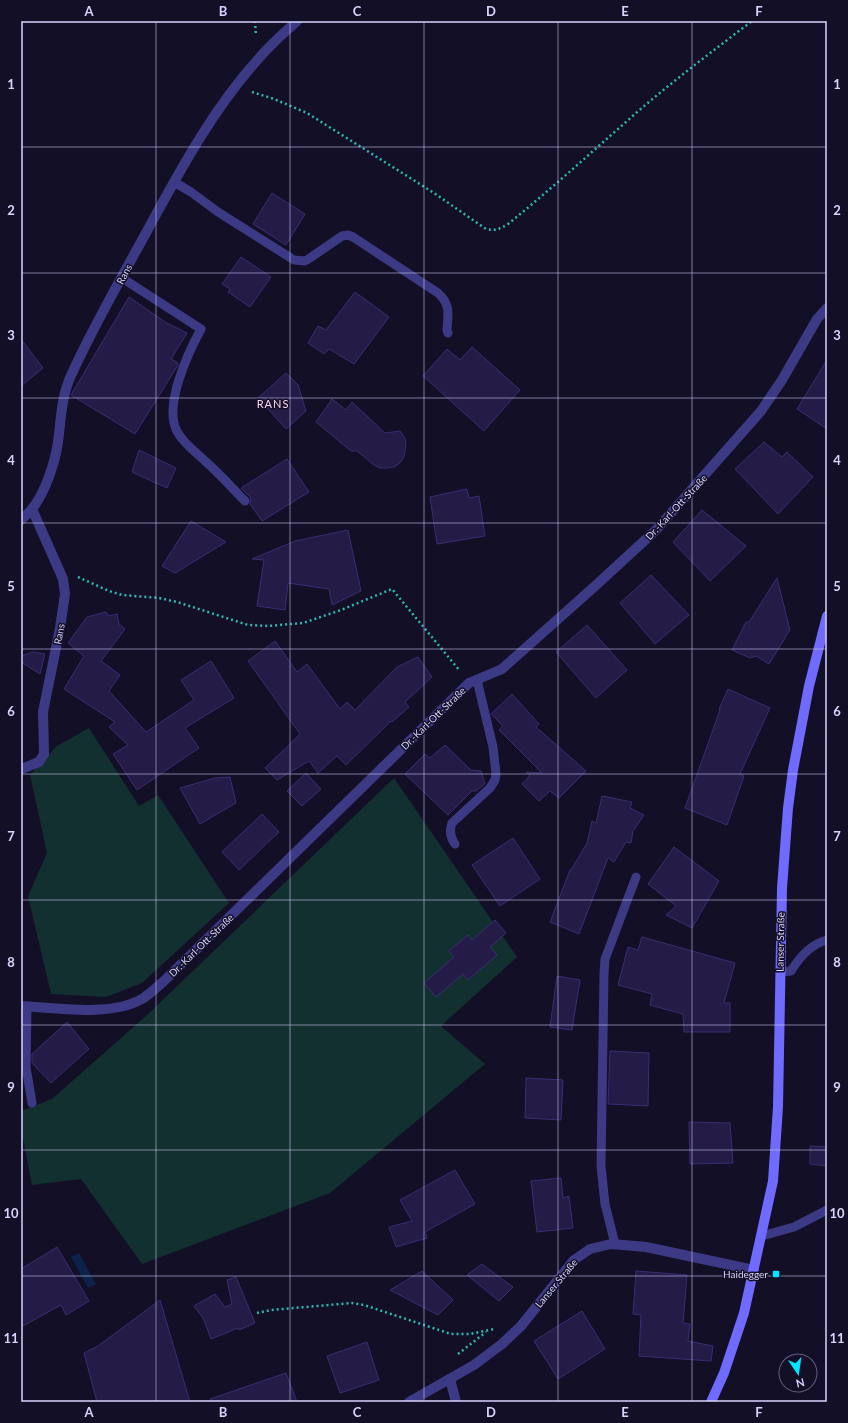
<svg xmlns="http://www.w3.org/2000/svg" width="848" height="1423" viewBox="0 0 848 1423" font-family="Lato,sans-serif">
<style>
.green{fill:#12302f}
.water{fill:#0c2248}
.building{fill:#241b47;stroke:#3b2d73}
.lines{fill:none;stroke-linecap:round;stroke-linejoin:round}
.path{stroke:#2fb8b0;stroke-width:2.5;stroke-dasharray:2 3;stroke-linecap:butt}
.service{stroke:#3d3a85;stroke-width:9}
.minor{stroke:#3d3a85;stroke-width:10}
.secondary{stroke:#6f6bff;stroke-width:10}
.grid{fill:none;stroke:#d9d4ff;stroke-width:1;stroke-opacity:0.55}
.poi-dot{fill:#00e5ff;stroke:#130f26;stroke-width:1.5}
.labels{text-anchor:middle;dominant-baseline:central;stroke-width:3;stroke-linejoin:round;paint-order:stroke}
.street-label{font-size:10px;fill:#d9d4ff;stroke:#130f26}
.poi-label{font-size:10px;fill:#d9d4ff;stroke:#130f26;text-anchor:end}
.neighbourhood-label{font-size:11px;letter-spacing:1px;fill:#ffd6f0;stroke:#130f26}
.neatline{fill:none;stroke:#d9d4ff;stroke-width:1.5}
.grid-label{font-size:13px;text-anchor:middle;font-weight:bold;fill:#d9d4ff}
</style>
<rect width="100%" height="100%" fill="#130f26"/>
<!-- green -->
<g class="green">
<polygon points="89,728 139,806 158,795 229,903 142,983 106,997 51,994 28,896 47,853 30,775 57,746"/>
<polygon points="394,778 517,957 441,1026 485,1064 330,1193 142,1264 81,1179 32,1185 21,1128 21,1111 52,1099 147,1015"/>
</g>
<!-- water -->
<polygon class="water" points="79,1253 96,1284 88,1288 71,1257"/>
<!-- building -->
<g class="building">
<polygon points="272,193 305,214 286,245 253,224"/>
<polygon points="241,257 271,277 250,307 228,292 230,289 222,284"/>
<polygon points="355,292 389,317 354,364 329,349 324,354 308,343 318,326 326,330"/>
<polygon points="129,297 165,322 187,333 171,359 178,363 178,365 135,434 71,395"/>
<polygon points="21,339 43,368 21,386"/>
<polygon points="472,347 520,390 484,431 423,376 447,349 460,360"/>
<polygon points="827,360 827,429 797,409"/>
<polygon points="286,373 298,385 306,411 286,429 258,398"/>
<polygon points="332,399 346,410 352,402 385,433 400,431 405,438 406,445 404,457 400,463 394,467 387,468 380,468 374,465 357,451 351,451 316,422"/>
<polygon points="764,442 782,457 787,452 813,477 778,514 735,469"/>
<polygon points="139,450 176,468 167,488 132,472"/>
<polygon points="287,459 309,492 262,521 250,504 251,500 250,497 241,488"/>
<polygon points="467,489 469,498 479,496 485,536 437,544 430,497"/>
<polygon points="702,510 746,546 710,581 673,542"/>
<polygon points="191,521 226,542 175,573 162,566"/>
<polygon points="348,530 361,591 332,605 329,589 288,583 285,610 257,606 264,560 252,559 295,541"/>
<polygon points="651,575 689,615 655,644 620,603"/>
<polygon points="777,578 790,630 769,664 756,656 750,658 732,650 746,622 749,622"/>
<polygon points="106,612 109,616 117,614 119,624 125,629 101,661 120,675 109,691 146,732 194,700 181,680 211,661 234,698 185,728 199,748 137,790 113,754 128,745 109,727 115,722 64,689 84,656 68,643 87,617"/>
<polygon points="587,625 627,670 596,698 556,652"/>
<polygon points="275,641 297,672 307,664 340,709 347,702 355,710 397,667 418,657 432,677 405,702 409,707 392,722 391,721 346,765 337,756 318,773 309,761 277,780 265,768 300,734 248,661"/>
<polygon points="33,652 45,654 40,674 21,662 21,656"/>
<polygon points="728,689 770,708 740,774 744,776 727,825 685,808 720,710 719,709"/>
<polygon points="512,694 539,724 536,727 586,771 559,798 550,791 539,801 522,784 530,775 526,772 542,773 499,730 503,726 491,714"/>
<polygon points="445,745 471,770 481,771 485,784 476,791 472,791 448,815 405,774 425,754 430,758"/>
<polygon points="306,773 321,789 302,806 287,791"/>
<polygon points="230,777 236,803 200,824 180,788 215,778"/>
<polygon points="602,796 632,802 630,808 644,815 633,831 631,843 626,842 614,862 608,858 579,934 550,922 570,870 571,870 587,843 592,821 596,823"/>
<polygon points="262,814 279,832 239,870 222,852"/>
<polygon points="513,838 540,879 500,906 472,865"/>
<polygon points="674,847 719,881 692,928 666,915 676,906 648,884"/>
<polygon points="495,920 506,933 490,947 497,955 468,980 463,974 436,997 424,983 454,957 449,951 468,935 472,940"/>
<polygon points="642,937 735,963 724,1003 730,1003 730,1032 684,1032 683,1014 650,1005 652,994 618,985 628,947 638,950"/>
<polygon points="557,976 580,980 572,1030 550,1027"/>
<polygon points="67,1022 89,1049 51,1083 32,1063 32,1054"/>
<polygon points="610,1051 649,1053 648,1106 608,1104"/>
<polygon points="526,1078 563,1080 561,1120 525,1118"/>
<polygon points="689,1122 730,1123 733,1163 690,1164"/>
<polygon points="810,1146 827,1147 827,1166 810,1164"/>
<polygon points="455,1170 475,1204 425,1232 427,1238 396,1247 389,1227 412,1221 400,1200"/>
<polygon points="561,1178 563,1198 569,1196 573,1228 537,1232 531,1181"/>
<polygon points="57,1247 89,1301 66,1315 61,1305 21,1327 21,1269"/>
<polygon points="482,1264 513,1287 499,1301 467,1275"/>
<polygon points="422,1271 453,1300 438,1315 390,1290"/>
<polygon points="636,1271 687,1275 683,1323 690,1324 688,1341 713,1346 711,1361 639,1356 641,1315 633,1314"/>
<polygon points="236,1277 255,1323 239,1330 238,1328 211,1339 203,1318 194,1306 215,1294 225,1307 232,1304 227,1280"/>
<polygon points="160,1300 190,1402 97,1402 84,1353 98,1346"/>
<polygon points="582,1311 605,1349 558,1379 534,1341"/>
<polygon points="367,1342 379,1380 340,1393 327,1356"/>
<polygon points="286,1373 297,1402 210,1402 210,1399"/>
</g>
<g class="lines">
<!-- path -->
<g class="path">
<polyline points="255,21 256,36"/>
<path d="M252,92L274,99L307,113L434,193L486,229C495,231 500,229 508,224C549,191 587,156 626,122C666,86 709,54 752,21"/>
<polyline points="78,577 109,591 122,595 159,598 177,602 248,625 268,626 303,623 341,610 392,589 460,671"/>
<polyline points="257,1313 271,1310 352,1303 364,1305 451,1334 470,1334 494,1329"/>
<polyline points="458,1354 486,1332"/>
</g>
<!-- service -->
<g class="service">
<path d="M174,182L191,192L218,212L294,260L305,261L310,258L342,236L348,235L353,237L438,293C451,305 448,314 447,330L448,333"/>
<path d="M122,278L201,329C188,353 162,408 178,433C185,445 197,453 206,462C220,474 232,488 245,501"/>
<path d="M455,844C450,837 449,831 452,823L490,788L495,780L496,774L493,747L477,680"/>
<path d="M780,972L791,971C799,958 811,944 827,940"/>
<polyline points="27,1007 26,1067 32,1103"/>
<polyline points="762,1236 794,1227 827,1210"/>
<polyline points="615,1244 605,1204 601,1166 604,974 605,959 636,877"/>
</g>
<!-- minor -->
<g class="minor">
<path d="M21,520C24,517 29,513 32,509C45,493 55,463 58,442C61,421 61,400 69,380C89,335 113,293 136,251C173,184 208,114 260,57C271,44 284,33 297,21"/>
<polyline points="21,769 39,762 44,754 43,712 60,628 65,594 63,579 32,509"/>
<path d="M21,1006C57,1008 110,1017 142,999C150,994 157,987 164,981L469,683L502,669L594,587L656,530L761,411L782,380L817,319L827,308"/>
<polyline points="450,1379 456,1402"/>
<polyline points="409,1402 474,1365 502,1344 521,1326 574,1260 590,1249 611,1244 646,1247 754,1270"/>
</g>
<!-- secondary -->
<polyline class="secondary" points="711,1402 724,1373 744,1313 773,1181 778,1107 782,888 788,808 793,770 809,686 827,616"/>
</g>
<!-- grid -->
<path class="grid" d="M156,21V1402M290,21V1402M424,21V1402M558,21V1402M692,21V1402M21,147H827M21,273H827M21,398H827M21,523H827M21,649H827M21,774H827M21,900H827M21,1025H827M21,1150H827M21,1276H827"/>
<!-- markers -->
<rect class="poi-dot" x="772" y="1270" width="8" height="8" rx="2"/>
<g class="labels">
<!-- street labels -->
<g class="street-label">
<text transform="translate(124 274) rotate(-62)">Rans</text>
<text transform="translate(676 507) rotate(-47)">Dr.-Karl-Ott-Straße</text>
<text transform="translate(59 634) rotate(-79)">Rans</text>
<text transform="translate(433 718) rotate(-44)">Dr.-Karl-Ott-Straße</text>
<text transform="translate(780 942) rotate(-89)">Lanser Straße</text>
<text transform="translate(201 945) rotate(-44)">Dr.-Karl-Ott-Straße</text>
<text transform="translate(556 1283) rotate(-50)">Lanser Straße</text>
</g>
<!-- poi labels -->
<g class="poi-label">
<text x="768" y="1274">Haidegger</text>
</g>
<!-- neighbourhood labels -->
<g class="neighbourhood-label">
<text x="273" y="403">RANS</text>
</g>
</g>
<!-- border -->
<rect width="848" height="1423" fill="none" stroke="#130f26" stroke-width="44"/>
<!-- north arrow -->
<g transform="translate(798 1373) rotate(167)"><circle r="19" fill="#130f26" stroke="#625e7d"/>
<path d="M0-3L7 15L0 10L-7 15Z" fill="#00e5ff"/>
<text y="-6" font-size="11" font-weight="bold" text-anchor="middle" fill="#d9d4ff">N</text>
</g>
<rect x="22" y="22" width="804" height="1379" class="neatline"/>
<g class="grid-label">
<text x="89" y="16">A</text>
<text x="223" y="16">B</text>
<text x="357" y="16">C</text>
<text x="491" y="16">D</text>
<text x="625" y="16">E</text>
<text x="759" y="16">F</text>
<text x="11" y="89">1</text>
<text x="837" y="89">1</text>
<text x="11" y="215">2</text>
<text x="837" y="215">2</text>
<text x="11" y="340">3</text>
<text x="837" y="340">3</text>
<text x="11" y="465">4</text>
<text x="837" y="465">4</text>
<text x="11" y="591">5</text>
<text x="837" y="591">5</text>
<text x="11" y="716">6</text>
<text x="837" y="716">6</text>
<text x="11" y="841">7</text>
<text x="837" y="841">7</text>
<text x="11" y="967">8</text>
<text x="837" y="967">8</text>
<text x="11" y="1092">9</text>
<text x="837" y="1092">9</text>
<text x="11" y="1218">10</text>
<text x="837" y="1218">10</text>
<text x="11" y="1343">11</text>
<text x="837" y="1343">11</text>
<text x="89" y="1417">A</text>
<text x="223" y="1417">B</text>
<text x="357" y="1417">C</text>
<text x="491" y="1417">D</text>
<text x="625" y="1417">E</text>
<text x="759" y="1417">F</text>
</g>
</svg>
